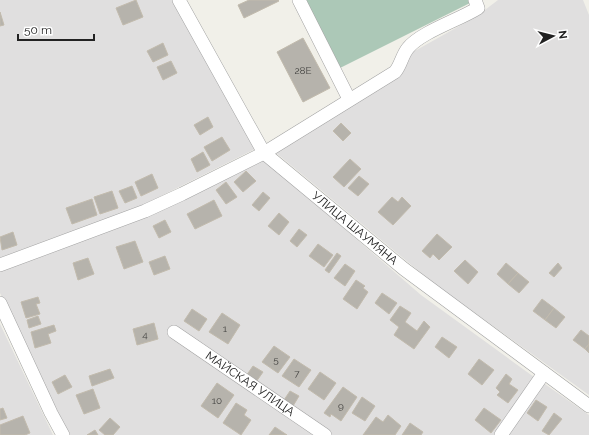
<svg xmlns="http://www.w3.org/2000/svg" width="589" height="435" viewBox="0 0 589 435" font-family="Raleway,sans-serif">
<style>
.residential{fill:#e0dfdf}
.cemetery{fill:#acc8b7}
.building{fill:#b6b3ac;stroke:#c2bbad}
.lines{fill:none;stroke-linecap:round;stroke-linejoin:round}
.minor-casing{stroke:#a3a3a3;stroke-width:14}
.minor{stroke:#fff;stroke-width:13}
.labels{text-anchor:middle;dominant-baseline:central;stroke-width:3;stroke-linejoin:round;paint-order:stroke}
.number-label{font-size:10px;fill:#474644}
.street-label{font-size:12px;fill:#222;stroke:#fff}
</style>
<rect width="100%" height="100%" fill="#f1f0e9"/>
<!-- residential -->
<g class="residential">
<polygon points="0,0 173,0 257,148 141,206 0,258"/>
<polygon points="498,0 583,0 589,15 589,395 432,282 275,152 401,70 413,52 477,16"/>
<polygon points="263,158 421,295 534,377 494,435 69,435 63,427 0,293 0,269"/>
<polygon points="0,324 53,435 0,435"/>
<polygon points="542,382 589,415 589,435 505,435"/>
</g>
<!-- cemetery -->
<polygon class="cemetery" points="305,0 476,0 338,69"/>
<!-- building -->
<g class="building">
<polygon points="136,0 143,17 123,25 116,8"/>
<polygon points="249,0 278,0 279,1 244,18 238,5"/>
<polygon points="0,12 4,25 0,26"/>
<polygon points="303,38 330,88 303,102 277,52"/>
<polygon points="163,43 168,55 153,62 147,51"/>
<polygon points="171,61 177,73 163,80 157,67"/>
<polygon points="208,117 213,127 200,135 194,125"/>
<polygon points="341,123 351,133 343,141 333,131"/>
<polygon points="222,137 230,150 212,161 204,147"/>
<polygon points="203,152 210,165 197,172 191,159"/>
<polygon points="350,159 361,169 344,187 333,177"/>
<polygon points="246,171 256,181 243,192 234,182"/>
<polygon points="152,174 158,188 141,196 135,182"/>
<polygon points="359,176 369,184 358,196 348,188"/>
<polygon points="226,182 237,197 226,204 216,190"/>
<polygon points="132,186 137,198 125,203 119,191"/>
<polygon points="112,191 118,208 100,214 94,197"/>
<polygon points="263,192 270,198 259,211 252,205"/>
<polygon points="392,197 398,202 402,197 411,206 393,225 378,212"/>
<polygon points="92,199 97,215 72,224 66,208"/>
<polygon points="214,200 222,216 195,229 187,214"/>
<polygon points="279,213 289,222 279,235 268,226"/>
<polygon points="165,220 171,232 159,238 153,226"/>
<polygon points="299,229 307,235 297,247 290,241"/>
<polygon points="13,232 17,245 2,250 0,237"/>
<polygon points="437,234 452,247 439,260 433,254 430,258 422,251"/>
<polygon points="135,241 143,262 124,269 116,247"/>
<polygon points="318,244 333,255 324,267 309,256"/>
<polygon points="337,253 341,256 329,273 325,270"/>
<polygon points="165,256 170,269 154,275 149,262"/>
<polygon points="88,258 94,274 78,280 73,263"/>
<polygon points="465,260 478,272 468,284 454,271"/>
<polygon points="506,263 518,273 508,284 497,274"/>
<polygon points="558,263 562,268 554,277 549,273"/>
<polygon points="345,264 355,271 345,286 334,278"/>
<polygon points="518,273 529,282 519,293 508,284"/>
<polygon points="356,280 365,286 363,288 368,292 357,309 343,299"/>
<polygon points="382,293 397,303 389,314 375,303"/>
<polygon points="38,297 40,303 36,304 40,314 26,318 21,302"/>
<polygon points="542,299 554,308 545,320 533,311"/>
<polygon points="400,306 411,313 405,322 417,331 424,321 430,327 414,349 394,335 399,327 390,320"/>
<polygon points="554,308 565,317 556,328 545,320"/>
<polygon points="192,309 207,319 199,331 184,321"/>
<polygon points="222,313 240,325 228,344 209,332"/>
<polygon points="38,316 41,324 29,328 27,320"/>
<polygon points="154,323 158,339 137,345 133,329"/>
<polygon points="54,325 56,331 48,334 51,343 35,348 31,332"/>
<polygon points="581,330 589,336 589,344 585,349 573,340"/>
<polygon points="442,337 457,347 449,358 435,347"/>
<polygon points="589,344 589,353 585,349"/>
<polygon points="274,346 290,357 278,373 262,362"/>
<polygon points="294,359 311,370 299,387 282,376"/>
<polygon points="479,359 494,370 482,385 468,374"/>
<polygon points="253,366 263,372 256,382 246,376"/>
<polygon points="110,369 114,378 92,386 89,376"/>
<polygon points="320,372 336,383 324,400 308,389"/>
<polygon points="506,374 512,379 509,384 518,390 508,403 497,395 500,392 496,388"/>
<polygon points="65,375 72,387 58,394 52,382"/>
<polygon points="217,383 234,395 218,418 201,406"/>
<polygon points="343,387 357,397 341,421 331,414 330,417 324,413"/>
<polygon points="93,389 100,408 84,414 76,395"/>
<polygon points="290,391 299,396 293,406 284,400"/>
<polygon points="362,397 375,406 365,421 352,413"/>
<polygon points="536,400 547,407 538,421 527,413"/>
<polygon points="236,403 247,410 244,415 251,420 241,435 223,423"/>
<polygon points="3,408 7,418 0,420 0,409"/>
<polygon points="484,408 501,420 491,433 475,420"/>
<polygon points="554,413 562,419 549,435 542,431"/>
<polygon points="388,415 401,426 395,435 363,435 376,417 383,422"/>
<polygon points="23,416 30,433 25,435 0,435 0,425"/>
<polygon points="110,418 120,427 113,435 105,435 99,430"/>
<polygon points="410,423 423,432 421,435 402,435"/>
<polygon points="275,427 287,435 269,435"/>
<polygon points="95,430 98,435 87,435"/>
</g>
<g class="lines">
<!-- minor casing -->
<g class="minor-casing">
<g id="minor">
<path id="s1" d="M179,0L264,153L404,269L589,406"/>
<polyline points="299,0 349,99"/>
<path d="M0,265L145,211L182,194L264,153L395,72C401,65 402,55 408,48C421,32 459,20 478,8L475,0"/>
<polyline points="0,303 51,413 63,435"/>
<path id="s2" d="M174,332L325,435"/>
<polyline points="501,435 544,373"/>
</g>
</g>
<!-- minor -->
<use href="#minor" class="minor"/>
</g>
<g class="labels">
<!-- number labels -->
<g class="number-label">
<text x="303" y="70">28Е</text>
<text x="225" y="328">1</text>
<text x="145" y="334">4</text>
<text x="276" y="359">5</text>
<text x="297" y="373">7</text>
<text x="217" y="400">10</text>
<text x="341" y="405">9</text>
</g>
<!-- street labels -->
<g class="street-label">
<text stroke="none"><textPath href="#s1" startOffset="293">УЛИЦА ШАУМЯНА</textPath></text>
<text stroke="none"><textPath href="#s2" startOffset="92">МАЙСКАЯ УЛИЦА</textPath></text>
</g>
</g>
<!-- north arrow -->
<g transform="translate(553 36) rotate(83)" stroke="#ffffff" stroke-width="3" paint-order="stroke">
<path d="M0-3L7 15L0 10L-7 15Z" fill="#222222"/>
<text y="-6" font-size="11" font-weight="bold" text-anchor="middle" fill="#222222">N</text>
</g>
<!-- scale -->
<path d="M18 34v6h76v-6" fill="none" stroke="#222222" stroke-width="2"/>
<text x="24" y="34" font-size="12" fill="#222222" stroke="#ffffff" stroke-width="3" paint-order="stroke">50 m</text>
</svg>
